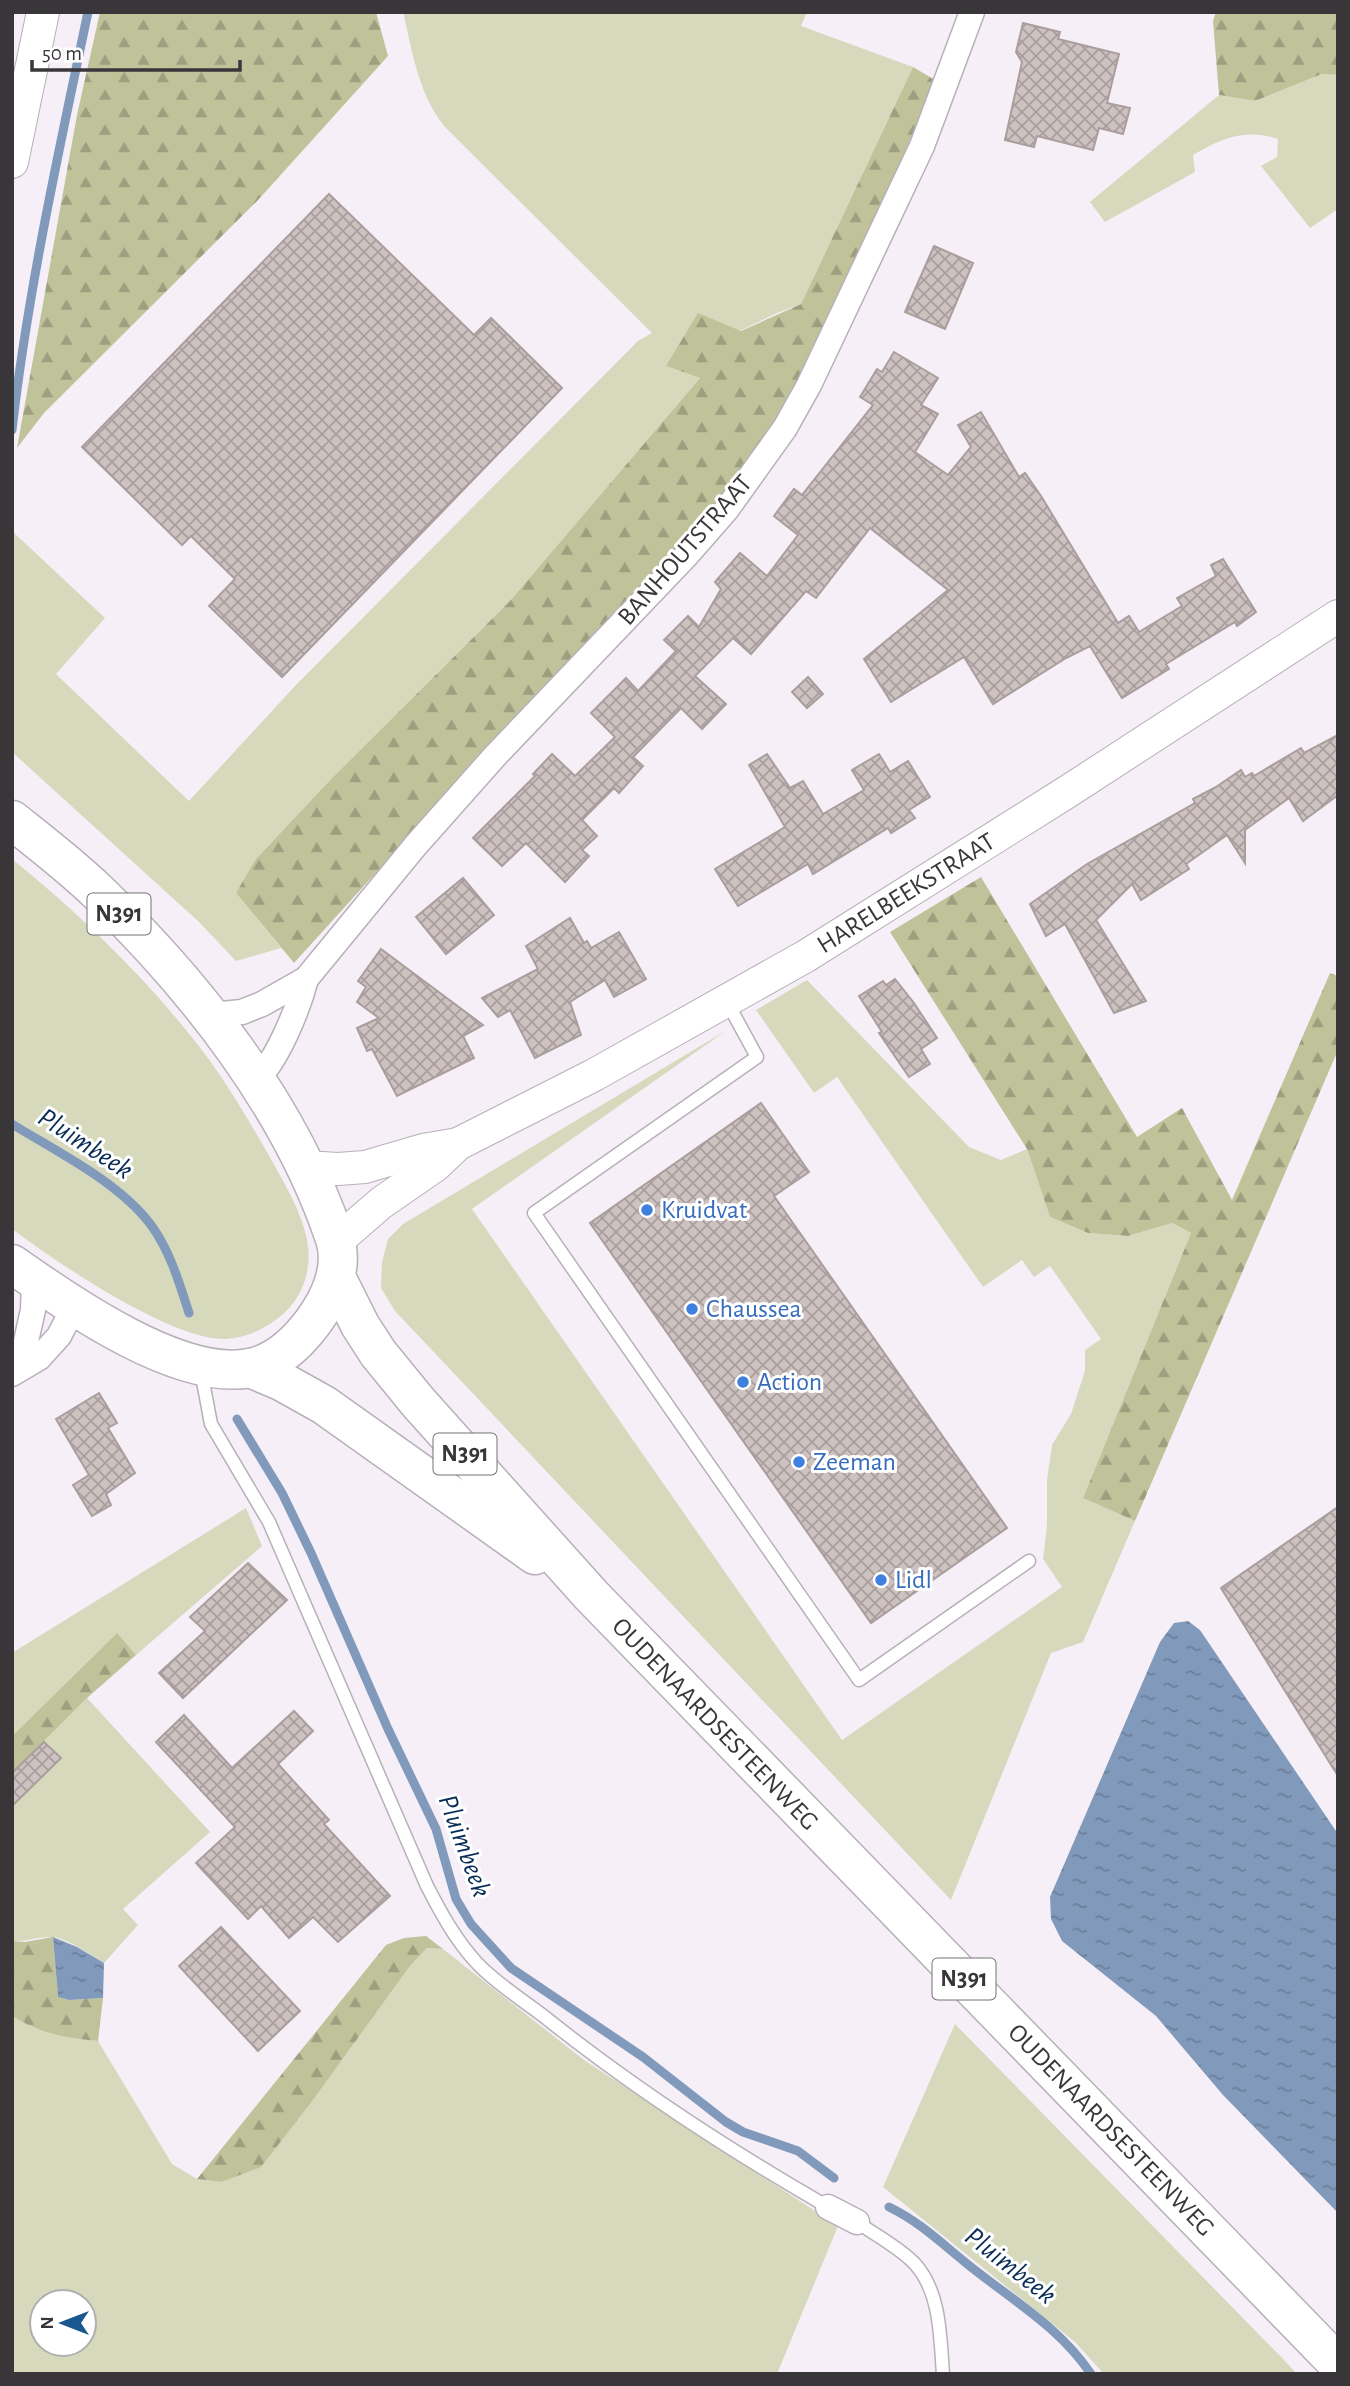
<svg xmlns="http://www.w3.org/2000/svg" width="1350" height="2386" viewBox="0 0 1350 2386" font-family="'Alegreya Sans',sans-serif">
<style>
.grass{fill:#d7d9bd;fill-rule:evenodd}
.forest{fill:url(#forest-firs)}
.water{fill:url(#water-ripples)}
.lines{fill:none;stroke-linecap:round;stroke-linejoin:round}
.stream{stroke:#819abb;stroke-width:9}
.building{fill:url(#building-cross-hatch);stroke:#aa9e9d;stroke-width:2}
.service-casing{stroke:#b7b0b9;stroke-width:15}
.minor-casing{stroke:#b7b0b9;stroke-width:27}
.tertiary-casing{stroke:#b7b0b9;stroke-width:34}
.primary-casing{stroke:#b7b0b9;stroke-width:41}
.service{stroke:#fff;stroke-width:12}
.minor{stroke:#fff;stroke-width:24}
.tertiary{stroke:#fff;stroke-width:32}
.primary{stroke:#fff;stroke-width:38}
.shop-dot{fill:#3f7fe0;stroke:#fff;stroke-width:2.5}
.labels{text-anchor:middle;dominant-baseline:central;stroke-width:6;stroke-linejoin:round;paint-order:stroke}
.shield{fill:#fff;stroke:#747275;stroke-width:2}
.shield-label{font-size:24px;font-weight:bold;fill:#39363a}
.street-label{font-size:26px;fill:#39363a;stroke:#fff}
.shop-label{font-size:26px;fill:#366cbe;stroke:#fff;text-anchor:start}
.water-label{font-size:28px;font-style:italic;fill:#072c56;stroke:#fff}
</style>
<defs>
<pattern id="forest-firs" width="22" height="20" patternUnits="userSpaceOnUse" patternTransform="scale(1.75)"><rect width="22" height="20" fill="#c0c39a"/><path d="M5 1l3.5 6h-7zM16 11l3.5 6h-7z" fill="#9d9f7f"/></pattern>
<pattern id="water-ripples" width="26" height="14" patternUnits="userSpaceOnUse" patternTransform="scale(1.75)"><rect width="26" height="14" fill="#819abb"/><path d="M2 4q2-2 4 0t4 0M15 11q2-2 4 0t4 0" fill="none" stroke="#6b7e99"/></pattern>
<pattern id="building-cross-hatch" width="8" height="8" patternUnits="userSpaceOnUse" patternTransform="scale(1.75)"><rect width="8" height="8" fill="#cec2c1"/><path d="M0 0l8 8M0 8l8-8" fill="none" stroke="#a89e9e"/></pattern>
</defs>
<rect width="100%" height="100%" fill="#f6eff8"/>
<!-- grass -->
<g class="grass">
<path d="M403,12H807L801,26L913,67L801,304L777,313L666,366L700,378L509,602L332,778L255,860L236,893L281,948L236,961L198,921L12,752V531L105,618L56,674L189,801L294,687L638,341L652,333L444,126C418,92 413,54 403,12Z"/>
<path d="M1322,74L1338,75V209L1310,228L1261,166L1277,157L1278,139C1245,128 1222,138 1193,155L1195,172L1105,222L1090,202L1219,95L1255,101Z"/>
<path d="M12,859C80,914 145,977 198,1045C224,1078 246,1116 267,1152C280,1176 296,1201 304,1228C313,1255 309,1285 290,1307C275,1324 249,1338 226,1339C172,1341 56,1262 12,1229Z"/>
<polygon points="807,980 969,1147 1001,1160 1027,1149 1050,1217 1088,1233 1128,1236 1172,1223 1191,1233 1083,1498 1135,1521 1083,1642 1051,1653 951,1900 395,1311 381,1288 382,1262 388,1239 403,1224 727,1030 472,1209 842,1740 1062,1587 1043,1559 1047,1526 1047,1480 1052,1445 1071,1414 1085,1371 1085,1350 1101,1339 1050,1266 1034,1277 1022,1260 983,1287 837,1077 814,1093 756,1010"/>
<polygon points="246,1508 262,1546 136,1655 116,1634 12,1736 12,1653"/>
<path d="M87,1698L210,1832L123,1909L138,1925L104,1963C91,1955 67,1938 52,1937C40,1936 26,1942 12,1941V1773Z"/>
<path d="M427,1948L443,1949L584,2060L838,2226L777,2374H12V2016C42,2034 64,2038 98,2041L172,2164L197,2179L221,2182L316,2096L410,1966ZM42,2302H84V2344H42Z"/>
<polygon points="955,2024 1284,2360 1297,2374 1104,2374 1075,2342 883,2187"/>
</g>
<!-- forest -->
<g class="forest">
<polygon points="100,12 376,12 388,56 259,199 44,413 17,448 77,115"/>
<polygon points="1216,12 1338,12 1338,75 1322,74 1255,101 1219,95 1213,21"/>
<polygon points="913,67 935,80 867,242 813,356 765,438 714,507 658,571 538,694 294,963 236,893 255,860 332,778 509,602 700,378 666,366 698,313 741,331 801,304"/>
<polygon points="981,877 1137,1137 1182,1108 1232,1200 1330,973 1338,976 1338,1050 1135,1521 1083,1498 1191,1233 1172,1223 1128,1236 1088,1233 1050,1217 1027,1149 890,932"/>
<polygon points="117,1633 136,1655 87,1698 12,1773 12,1736"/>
<polygon points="426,1936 443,1949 427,1948 410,1966 316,2096 261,2167 221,2182 197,2179 386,1945 404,1938"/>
<path d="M53,1937L58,1997L69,2000L103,1998L98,2041C64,2038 42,2034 12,2016V1941L25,1942Z"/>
</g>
<!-- water -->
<g class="water">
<polygon points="1188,1621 1200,1630 1338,1834 1338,2213 1223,2095 1156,2016 1062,1941 1051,1919 1050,1897 1160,1642 1174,1623"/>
<polygon points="53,1937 77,1947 104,1963 103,1998 69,2000 58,1997"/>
</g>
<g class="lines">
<!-- stream -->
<g class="stream">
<path d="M12,430C28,290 59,150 88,12"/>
<path d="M12,1124C57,1152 119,1182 151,1225C170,1251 179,1282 189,1313"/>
<polyline points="237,1419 282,1493 311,1553 388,1729 436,1829 456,1899 471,1924 511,1968 643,2057 726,2122 743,2132 798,2151 834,2178"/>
<path d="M889,2207C922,2223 943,2245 971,2267C1015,2302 1059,2327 1091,2374"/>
</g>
</g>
<!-- building -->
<g class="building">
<polygon points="1023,23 1060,32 1058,39 1119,54 1107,103 1130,108 1123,134 1099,128 1093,150 1037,136 1034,147 1005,140 1022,62 1016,52"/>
<polygon points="329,194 474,335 491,318 562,388 282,677 209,606 235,579 191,536 182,545 82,447"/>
<polygon points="934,246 973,263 945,329 905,312"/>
<polygon points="894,352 938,378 921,405 938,414 915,452 948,475 971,447 958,425 981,412 1019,477 1025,473 1041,496 1118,623 1129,616 1139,632 1182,606 1177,598 1216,576 1211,565 1223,559 1256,612 1237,626 1235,622 1166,664 1169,669 1122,698 1090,646 1066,658 993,704 964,657 891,702 864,659 948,590 870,528 816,598 806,591 751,654 733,638 695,676 726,704 702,729 681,708 633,757 643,766 619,793 614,788 582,820 597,836 582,850 589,856 565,882 526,843 502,866 473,838 535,776 533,774 552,754 575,776 615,737 591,713 626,678 638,691 676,651 664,640 688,616 699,627 721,589 715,582 740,553 767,576 798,535 774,516 794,489 802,495 873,405 860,397 877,369 882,372"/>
<polygon points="808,677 823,694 807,708 792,692"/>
<polygon points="1338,735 1338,795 1303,821 1289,798 1245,830 1245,863 1227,835 1186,864 1189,869 1141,900 1132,884 1096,920 1146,1001 1114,1013 1065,924 1046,936 1030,904 1087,864 1195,803 1193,799 1216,787 1241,770 1245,777 1252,773 1254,776 1301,748 1304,753"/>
<polygon points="767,754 790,788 803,781 823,814 864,790 852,770 879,754 890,772 908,761 930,797 909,810 915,818 891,833 888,828 813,874 808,864 738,906 715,869 785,827 749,765"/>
<polygon points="463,878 494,915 446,954 416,917"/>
<polygon points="570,918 584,943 587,941 591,948 619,932 646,979 614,997 605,980 570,1002 581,1035 535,1058 510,1010 498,1017 482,998 538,969 526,946"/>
<polygon points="381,949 483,1025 463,1036 474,1058 397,1096 372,1049 367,1051 357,1028 379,1018 357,1002 366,987 358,981"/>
<polygon points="895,979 914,1003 937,1038 921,1049 930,1064 909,1077 879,1033 882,1032 859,996 883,981 886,985"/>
<polygon points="761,1103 809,1172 774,1196 1007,1528 871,1623 590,1223"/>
<polygon points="99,1393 117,1423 108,1428 135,1473 106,1494 111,1505 92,1516 73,1485 89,1475 56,1419"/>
<polygon points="1338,1507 1338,1776 1221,1588"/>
<polygon points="248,1563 287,1600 183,1698 159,1673 205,1631 190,1617"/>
<polygon points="294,1711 313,1731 278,1764 329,1820 324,1824 390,1896 338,1942 313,1917 289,1938 261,1906 248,1919 196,1863 235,1827 156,1742 184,1715 232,1768"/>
<polygon points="44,1742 61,1758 12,1806 12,1773"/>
<polygon points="221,1927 300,2011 258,2051 179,1966"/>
</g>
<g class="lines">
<!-- service casing -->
<g class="service-casing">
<g id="service">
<polyline points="727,1002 757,1057 534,1213 859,1680 1029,1561"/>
<path d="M201,1371L211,1424L269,1522L427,1886C441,1913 455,1939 476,1962C494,1982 524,2001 546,2018C635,2089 729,2150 828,2207"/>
<path d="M857,2222C875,2235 899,2247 915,2264C941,2293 940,2337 943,2374"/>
</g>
</g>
<!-- minor casing -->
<g class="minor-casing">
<g id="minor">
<polyline points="212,1021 222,1014 242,1012 262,1004 306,979 416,845 495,756 685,557 727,509 785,428 809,385 922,146 972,12"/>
<path d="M255,1080C277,1063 299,1006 306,979"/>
<polyline points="20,1368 33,1310 34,1279"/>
<polyline points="12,1374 39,1358 59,1336 74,1307"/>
<polyline points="828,2207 857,2222"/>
</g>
</g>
<!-- tertiary casing -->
<g class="tertiary-casing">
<g id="tertiary">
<polyline points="12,162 43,12"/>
<polyline points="306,1167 338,1169 365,1167 423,1150 458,1144"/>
<polyline points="336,1242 381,1203 436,1165 458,1144 594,1075 806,956 1067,792 1338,616"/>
</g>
</g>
<!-- primary casing -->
<g class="primary-casing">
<g id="primary">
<path d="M12,820C41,843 71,866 98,892C196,987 291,1107 335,1239C344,1268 330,1299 313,1322C298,1342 276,1363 250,1368C179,1382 68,1303 12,1264"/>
<polyline points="336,1277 360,1325 378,1353 418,1402 591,1595 1338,2364"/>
<polyline points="250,1368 281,1381 324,1405 535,1555"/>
</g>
</g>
<!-- service -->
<use href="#service" class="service"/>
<!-- minor -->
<use href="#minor" class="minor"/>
<!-- tertiary -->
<use href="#tertiary" class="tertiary"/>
<!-- primary -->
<use href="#primary" class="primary"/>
</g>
<!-- markers -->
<g class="shop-dot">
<circle cx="647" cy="1210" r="7"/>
<circle cx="692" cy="1309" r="7"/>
<circle cx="743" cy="1382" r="7"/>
<circle cx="799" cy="1462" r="7"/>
<circle cx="881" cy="1580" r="7"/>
</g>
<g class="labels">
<!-- shield labels -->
<g class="shield">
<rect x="87.5" y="893.5" width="63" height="41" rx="5"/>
<rect x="433.5" y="1433.5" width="63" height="41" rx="5"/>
<rect x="932.5" y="1958.5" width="63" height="41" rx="5"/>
</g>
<g class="shield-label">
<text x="119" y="914">N391</text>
<text x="465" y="1454">N391</text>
<text x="964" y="1979">N391</text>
</g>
<!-- street labels -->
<g class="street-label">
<text transform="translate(685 550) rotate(-49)">BANHOUTSTRAAT</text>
<text transform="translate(906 893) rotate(-32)">HARELBEEKSTRAAT</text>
<text transform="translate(715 1724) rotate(46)">OUDENAARDSESTEENWEG</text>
<text transform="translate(1111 2130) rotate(46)">OUDENAARDSESTEENWEG</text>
</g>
<!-- shop labels -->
<g class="shop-label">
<text x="661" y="1210">Kruidvat</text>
<text x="706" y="1309">Chaussea</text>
<text x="757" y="1382">Action</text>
<text x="813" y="1462">Zeeman</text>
<text x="895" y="1580">Lidl</text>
</g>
<!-- water labels -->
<g class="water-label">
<text transform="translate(85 1144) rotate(33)">Pluimbeek</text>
<text transform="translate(464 1846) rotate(70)">Pluimbeek</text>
<text transform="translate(1010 2266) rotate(38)">Pluimbeek</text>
</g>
</g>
<!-- border -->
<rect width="1350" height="2386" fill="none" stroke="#39363a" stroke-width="28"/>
<!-- north arrow -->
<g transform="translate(63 2323) rotate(270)"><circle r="33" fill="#ffffff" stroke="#b0afb0" stroke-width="2"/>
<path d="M0-5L12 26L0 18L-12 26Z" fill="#18588e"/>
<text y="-10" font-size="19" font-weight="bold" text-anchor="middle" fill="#39363a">N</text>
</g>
<!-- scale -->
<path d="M32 60v10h208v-10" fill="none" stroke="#39363a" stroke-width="3.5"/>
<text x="42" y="60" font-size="21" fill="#39363a" stroke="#ffffff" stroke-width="5" paint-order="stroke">50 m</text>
</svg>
